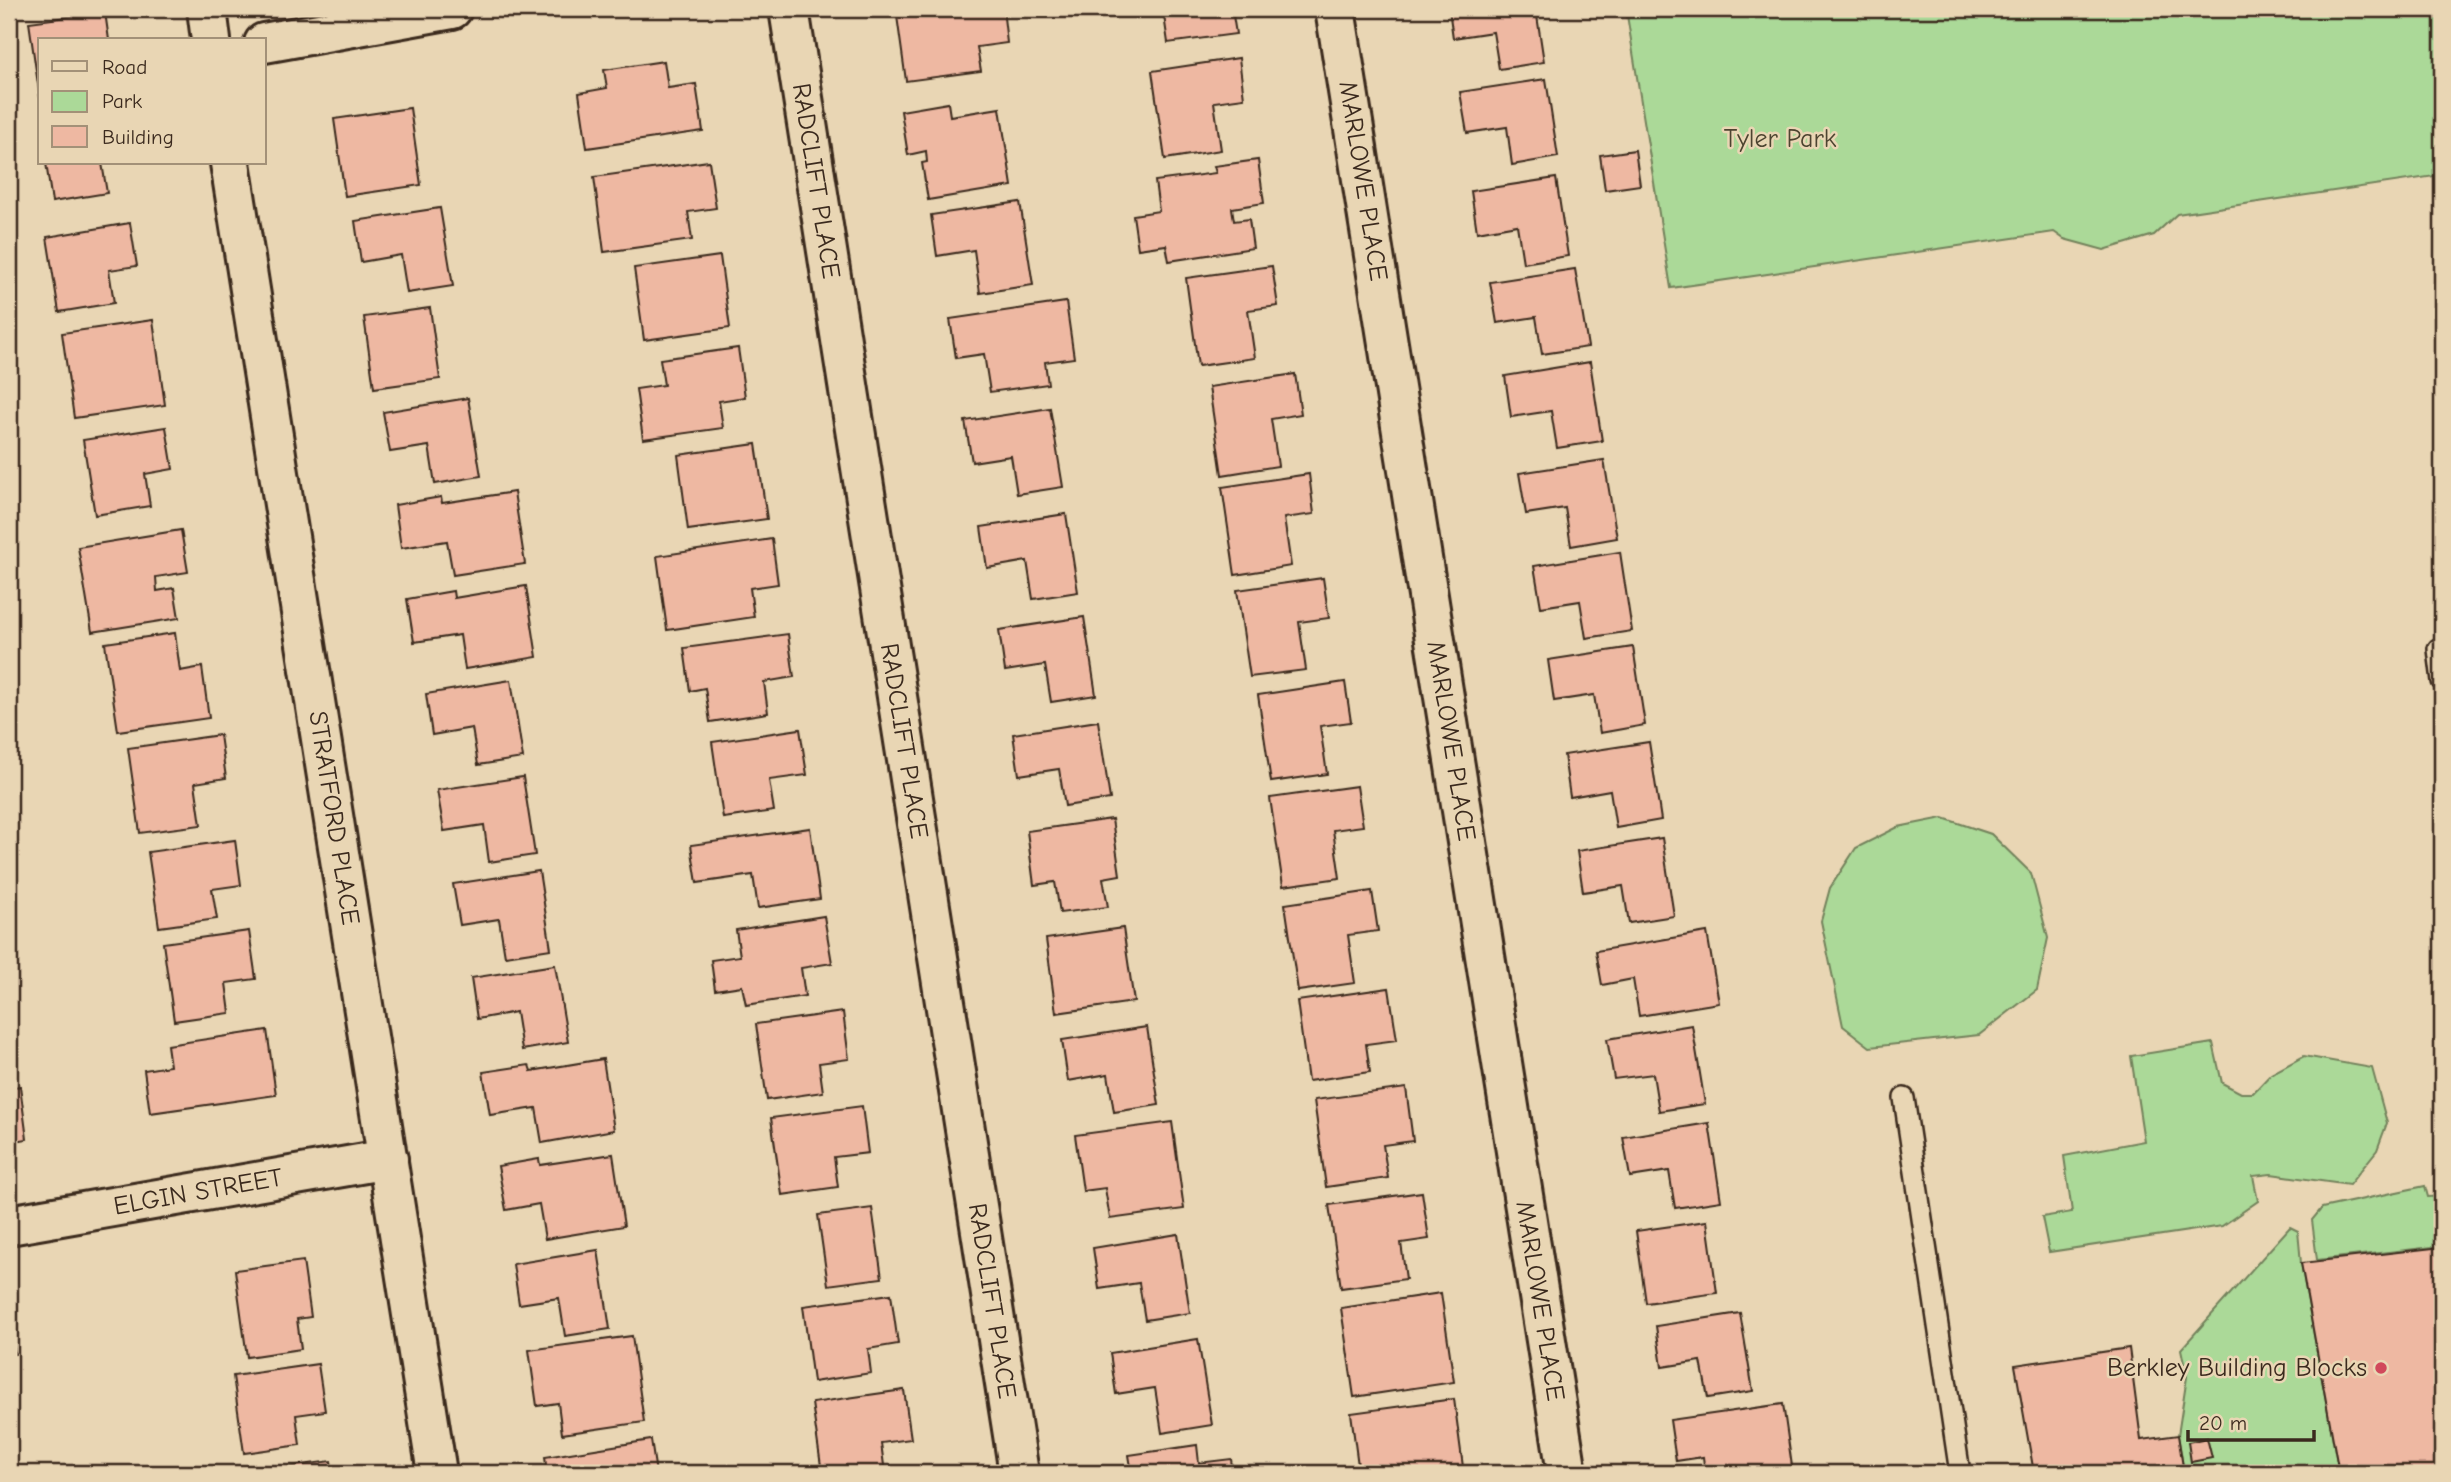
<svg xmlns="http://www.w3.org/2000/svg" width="2451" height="1482" viewBox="0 0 2451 1482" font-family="'Comic Neue',sans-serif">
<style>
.green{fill:#abd998;stroke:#73825b;stroke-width:2}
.building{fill:#eeb8a2;stroke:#3b2a1e;stroke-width:2}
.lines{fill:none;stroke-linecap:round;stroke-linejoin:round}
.service-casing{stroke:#3b2a1e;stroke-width:24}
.minor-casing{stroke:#3b2a1e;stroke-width:44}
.service{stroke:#e9d6b4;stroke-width:19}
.minor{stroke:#e9d6b4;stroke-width:38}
.poi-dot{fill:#d1495b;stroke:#e9d6b4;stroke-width:2.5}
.labels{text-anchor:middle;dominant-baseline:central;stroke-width:5;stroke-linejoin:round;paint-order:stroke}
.park-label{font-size:26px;fill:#4c4430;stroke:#e9d6b4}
.street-label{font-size:26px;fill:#3b2a1e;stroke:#e9d6b4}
.poi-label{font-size:26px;fill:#3b2a1e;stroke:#e9d6b4;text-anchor:end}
</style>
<rect width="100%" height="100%" fill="#e9d6b4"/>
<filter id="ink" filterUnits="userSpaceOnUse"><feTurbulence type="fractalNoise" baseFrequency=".0143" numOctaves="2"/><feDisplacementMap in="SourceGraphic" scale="14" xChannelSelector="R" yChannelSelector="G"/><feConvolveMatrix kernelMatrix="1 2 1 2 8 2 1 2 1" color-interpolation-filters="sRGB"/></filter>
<g filter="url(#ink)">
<!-- green -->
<g class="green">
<polygon points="1626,9 2441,9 2442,175 2177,214 2154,235 2104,250 2064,239 2054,232 1671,288"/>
<polygon points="1943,818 1991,834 2031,873 2048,938 2037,990 1979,1035 1870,1047 1843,1026 1821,921 1830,888 1856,848 1898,827"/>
<polygon points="2213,1043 2222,1083 2241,1093 2253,1093 2271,1074 2304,1056 2372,1068 2387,1123 2377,1150 2349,1185 2271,1174 2253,1176 2258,1201 2222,1226 2049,1252 2042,1217 2072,1212 2064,1156 2144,1141 2131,1056"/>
<polygon points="2425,1186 2428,1197 2442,1196 2442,1246 2317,1260 2312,1220 2322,1208"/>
<polygon points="2290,1227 2298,1231 2301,1263 2339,1473 2184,1473 2178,1435 2187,1377 2181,1349"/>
</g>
<!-- building -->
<g class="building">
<polygon points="947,9 1003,9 1007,43 977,47 981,71 906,81 897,16"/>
<polygon points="1163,9 1232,9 1236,34 1168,43"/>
<polygon points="1449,9 1536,9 1544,62 1499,69 1493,32 1453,38"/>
<polygon points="105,12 109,40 40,40 40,98 29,22"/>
<polygon points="1239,58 1244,98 1214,102 1221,150 1165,159 1152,71"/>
<polygon points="664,61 668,88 696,84 703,131 587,148 579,93 607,88 604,70"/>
<polygon points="1546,79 1558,157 1512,165 1507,127 1467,133 1460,92"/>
<polygon points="948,103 950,116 1000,108 1012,186 928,200 922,163 927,162 926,151 908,155 901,111"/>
<polygon points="410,108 421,185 345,196 334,119"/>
<polygon points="1635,150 1640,185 1605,190 1600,155"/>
<polygon points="1258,160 1264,203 1232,208 1234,221 1249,219 1253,248 1169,261 1166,245 1138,249 1133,215 1159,211 1155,181 1216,173 1214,166"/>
<polygon points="709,161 716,208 688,212 692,240 604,252 594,177"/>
<polygon points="46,163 102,163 107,193 52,202"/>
<polygon points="1556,178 1568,256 1523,263 1517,225 1477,232 1471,191"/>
<polygon points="1020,202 1033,285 980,293 974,250 937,256 931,215"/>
<polygon points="440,208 453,286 407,293 401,255 361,262 355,221"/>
<polygon points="130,223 137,266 109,270 114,303 59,312 47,237"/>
<polygon points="720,256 730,328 644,340 634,268"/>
<polygon points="1272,266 1278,306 1248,310 1255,358 1198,366 1186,278"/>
<polygon points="1575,269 1588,347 1542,354 1536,317 1497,323 1490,282"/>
<polygon points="1066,302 1074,358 1045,362 1048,384 990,392 984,354 956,358 950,319"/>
<polygon points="430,308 440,379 374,388 364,317"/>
<polygon points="153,320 165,405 74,418 62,333"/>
<polygon points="738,348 745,397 719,401 723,428 643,439 636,389 664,385 660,359"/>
<polygon points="1590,362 1602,441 1557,448 1551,411 1511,417 1505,376"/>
<polygon points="1295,374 1301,414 1271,419 1278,466 1222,475 1209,387"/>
<polygon points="468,398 481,476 435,484 429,446 390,452 383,412"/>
<polygon points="1050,408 1063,487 1017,494 1011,456 972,462 965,421"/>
<polygon points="166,427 173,469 145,474 150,506 95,515 83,440"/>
<polygon points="756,444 767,519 688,530 678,455"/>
<polygon points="1604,460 1617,538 1571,546 1565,508 1526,514 1519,473"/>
<polygon points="1309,474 1314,514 1284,518 1291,566 1235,575 1222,487"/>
<polygon points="514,492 525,564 453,575 447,541 401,548 395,505 441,497 442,503"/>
<polygon points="1066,514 1078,592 1033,599 1027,561 987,568 981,527"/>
<polygon points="181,530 188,572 156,577 157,591 174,588 179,618 92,632 78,547"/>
<polygon points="772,539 778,584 750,588 754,617 667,630 657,556"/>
<polygon points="1620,552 1632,631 1586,638 1580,601 1541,607 1534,566"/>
<polygon points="1323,578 1329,618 1299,622 1306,670 1250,677 1237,590"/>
<polygon points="526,586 537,657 465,669 460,635 414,642 407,599 453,591 454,598"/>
<polygon points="1084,617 1096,695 1051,702 1045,665 1005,671 999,630"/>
<polygon points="175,633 180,671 202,667 209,718 118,731 105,643"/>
<polygon points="788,634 794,677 764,682 768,713 710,722 705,688 690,691 684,648"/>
<polygon points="1633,647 1645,725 1600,733 1594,695 1554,701 1548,660"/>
<polygon points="511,680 523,758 478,765 472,728 432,735 426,694"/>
<polygon points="1345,682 1351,722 1320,726 1327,774 1271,782 1258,695"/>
<polygon points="1098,721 1110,799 1065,806 1059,769 1019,775 1013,734"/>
<polygon points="800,729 807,775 769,780 774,811 723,818 712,742"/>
<polygon points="220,735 226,778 195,783 201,825 140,833 128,748"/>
<polygon points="1649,742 1661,820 1616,828 1610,790 1570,797 1564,755"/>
<polygon points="523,777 535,855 489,862 484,825 444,831 437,790"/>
<polygon points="1357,786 1363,826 1333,830 1340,878 1283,886 1270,798"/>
<polygon points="1112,819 1120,875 1103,878 1108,907 1060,913 1055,882 1034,885 1027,831"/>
<polygon points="810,828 820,899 758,908 753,875 697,883 691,845"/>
<polygon points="1662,838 1674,916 1629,923 1623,886 1583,892 1577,851"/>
<polygon points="235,840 241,885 212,889 217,919 159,927 148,852"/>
<polygon points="539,871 551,949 505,956 499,919 460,925 453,884"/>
<polygon points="1372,891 1378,931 1348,935 1355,983 1298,991 1285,904"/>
<polygon points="824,916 832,963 801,968 805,996 746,1005 742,986 715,990 711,960 740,956 736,930"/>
<polygon points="1123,928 1134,1002 1056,1013 1046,939"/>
<polygon points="249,931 256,979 226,983 230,1013 174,1021 163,943"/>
<polygon points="1707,932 1719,1003 1639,1016 1633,979 1602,985 1596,951"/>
<polygon points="555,965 568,1042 522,1050 516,1012 477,1019 471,978"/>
<polygon points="1389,988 1397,1040 1366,1044 1370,1072 1308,1081 1297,1001"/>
<polygon points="843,1012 849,1059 819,1063 823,1092 767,1100 756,1024"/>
<polygon points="1692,1025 1705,1104 1659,1111 1653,1074 1614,1079 1607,1039"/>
<polygon points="1147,1027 1159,1105 1114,1112 1108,1074 1068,1081 1062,1040"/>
<polygon points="267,1030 276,1095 150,1113 144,1070 170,1066 167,1045"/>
<polygon points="603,1059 614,1130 542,1143 536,1108 490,1115 483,1072 529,1065 531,1071"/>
<polygon points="20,1086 27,1139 9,1142 9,1088"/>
<polygon points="1406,1088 1413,1141 1383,1145 1388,1178 1326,1187 1314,1100"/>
<polygon points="862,1106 868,1153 834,1157 838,1187 782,1195 771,1118"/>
<polygon points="1172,1122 1184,1209 1110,1219 1105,1188 1083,1191 1075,1135"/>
<polygon points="1709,1123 1721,1201 1675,1208 1669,1171 1630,1177 1623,1137"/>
<polygon points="613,1154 624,1226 545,1239 539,1204 506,1210 498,1166 539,1159 540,1165"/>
<polygon points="1422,1192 1429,1239 1401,1243 1406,1279 1341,1288 1329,1205"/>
<polygon points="872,1208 882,1278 828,1285 818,1215"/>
<polygon points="1707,1221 1717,1293 1646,1303 1636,1231"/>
<polygon points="1178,1234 1190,1313 1145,1320 1139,1283 1099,1289 1093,1248"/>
<polygon points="2442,1247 2442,1473 2339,1473 2301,1263"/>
<polygon points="598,1250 610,1329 565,1336 559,1298 519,1304 513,1264"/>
<polygon points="303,1261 311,1317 297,1319 301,1349 247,1357 235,1270"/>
<polygon points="1441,1293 1454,1382 1354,1397 1341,1308"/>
<polygon points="891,1294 898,1344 868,1349 871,1373 813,1382 803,1306"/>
<polygon points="1740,1313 1753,1391 1708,1398 1701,1361 1662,1367 1656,1326"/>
<polygon points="9,1315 15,1354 9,1355"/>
<polygon points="632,1336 644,1422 562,1434 558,1403 537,1406 529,1350"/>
<polygon points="1198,1339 1212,1425 1162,1433 1155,1388 1116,1394 1110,1353"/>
<polygon points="2129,1348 2141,1440 2178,1435 2184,1473 2034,1473 2015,1365"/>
<polygon points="318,1364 325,1411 296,1415 300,1445 244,1453 233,1376"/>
<polygon points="904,1390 911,1439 881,1443 885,1473 822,1473 812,1403"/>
<polygon points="1454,1399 1463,1467 1420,1473 1359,1473 1351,1413"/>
<polygon points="1783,1404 1793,1473 1705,1473 1703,1457 1676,1461 1670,1420"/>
<polygon points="2207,1438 2212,1458 2191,1462 2188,1442"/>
<polygon points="651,1440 656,1473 547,1473 545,1457"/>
<polygon points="1197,1445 1199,1463 1231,1459 1233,1473 1132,1473 1129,1455"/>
<polygon points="331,1461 333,1473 243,1473"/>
</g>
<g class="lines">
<!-- service casing -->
<g class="service-casing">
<g id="service">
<polyline points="2438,649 2442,681"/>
<polyline points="1904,1098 1960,1473"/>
</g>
</g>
<!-- minor casing -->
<g class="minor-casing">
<g id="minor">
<polyline points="207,9 211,40"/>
<polyline points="789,9 1019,1473"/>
<polyline points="1335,9 1567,1473"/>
<polyline points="264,43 452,9"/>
<polyline points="230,163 437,1473"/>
<polyline points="9,1225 388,1159"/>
</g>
</g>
<!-- service -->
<use href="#service" class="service"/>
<!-- minor -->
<use href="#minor" class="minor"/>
</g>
</g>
<!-- markers -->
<circle class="poi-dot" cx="2381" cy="1368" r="7"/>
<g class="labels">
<!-- park labels -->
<g class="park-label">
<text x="1780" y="139">Tyler Park</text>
</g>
<!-- street labels -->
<g class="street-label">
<text transform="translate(816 181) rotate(81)">RADCLIFT PLACE</text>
<text transform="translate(1363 181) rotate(81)">MARLOWE PLACE</text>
<text transform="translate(904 741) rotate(81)">RADCLIFT PLACE</text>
<text transform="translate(1451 741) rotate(81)">MARLOWE PLACE</text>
<text transform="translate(334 818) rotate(81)">STRATFORD PLACE</text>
<text transform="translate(198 1192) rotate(-10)">ELGIN STREET</text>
<text transform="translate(992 1301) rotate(81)">RADCLIFT PLACE</text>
<text transform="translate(1540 1301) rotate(81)">MARLOWE PLACE</text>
</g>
<!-- poi labels -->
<g class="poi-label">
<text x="2367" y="1368">Berkley Building Blocks</text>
</g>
</g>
<!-- margin -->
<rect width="2451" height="1482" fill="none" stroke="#e9d6b4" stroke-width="35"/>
<rect x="18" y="18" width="2416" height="1447" fill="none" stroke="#3b2a1e" stroke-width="2.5" filter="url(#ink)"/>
<!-- legend -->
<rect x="38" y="38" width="228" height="126" fill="#e9d6b4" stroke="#a39178" stroke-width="2"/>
<rect x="52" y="61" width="35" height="10" fill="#e9d6b4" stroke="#a39178" stroke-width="2"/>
<text x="102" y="74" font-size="21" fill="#3b2a1e">Road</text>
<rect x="52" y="91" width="35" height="21" fill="#abd998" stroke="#a39178" stroke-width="2"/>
<text x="102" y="108" font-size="21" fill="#3b2a1e">Park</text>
<rect x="52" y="126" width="35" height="21" fill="#eeb8a2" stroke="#a39178" stroke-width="2"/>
<text x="102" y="144" font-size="21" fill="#3b2a1e">Building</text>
<!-- scale -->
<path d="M2188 1430v10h126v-10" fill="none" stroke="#3b2a1e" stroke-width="3.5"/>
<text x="2199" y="1430" font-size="21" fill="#3b2a1e" stroke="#e9d6b4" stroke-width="5" paint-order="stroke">20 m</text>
</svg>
